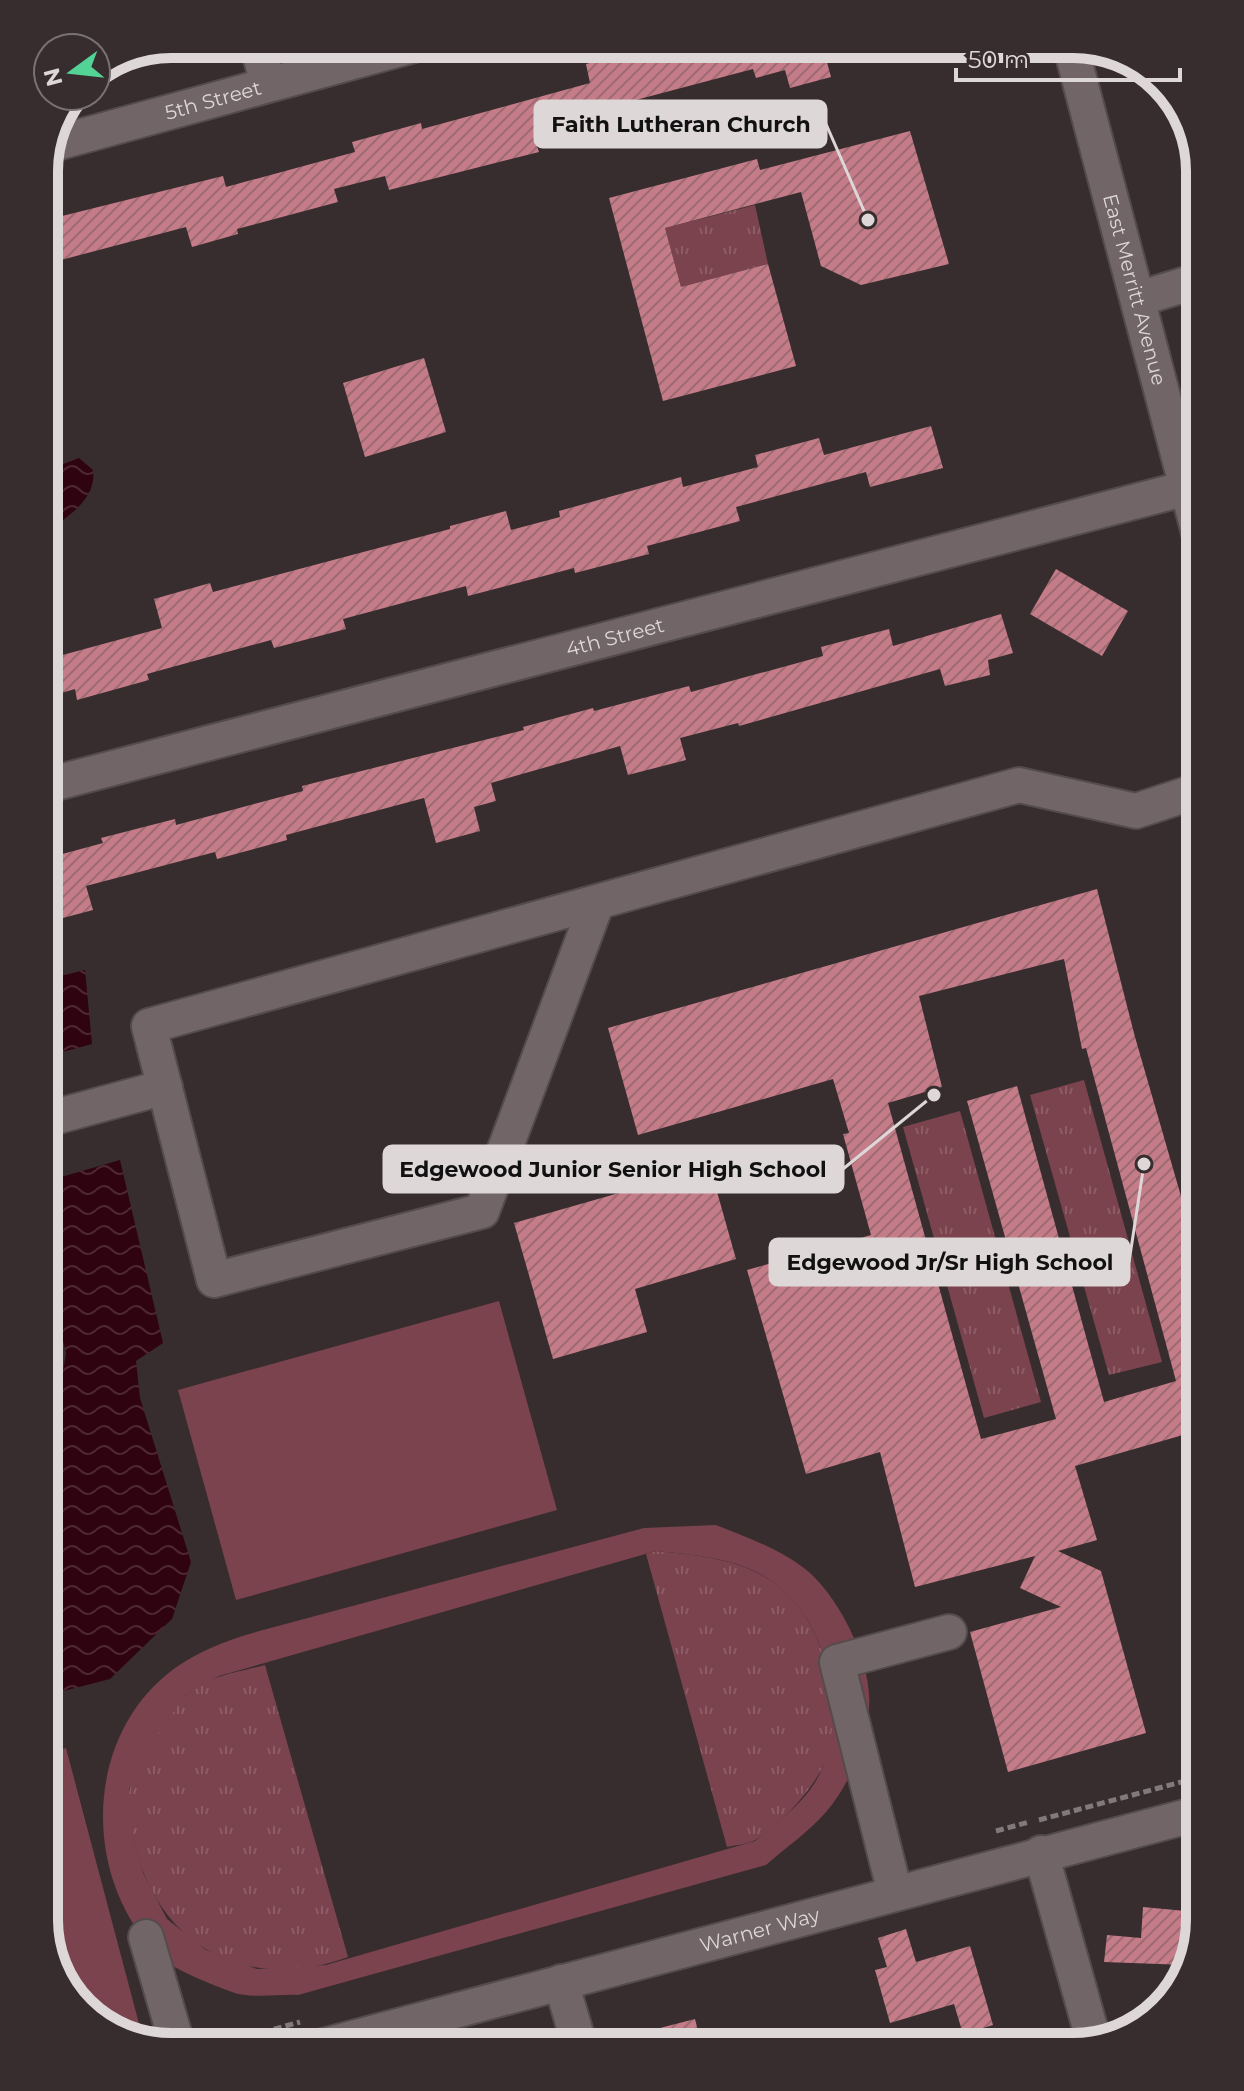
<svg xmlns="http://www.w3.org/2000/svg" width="1244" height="2091" viewBox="0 0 1244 2091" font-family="Montserrat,sans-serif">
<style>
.grass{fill:url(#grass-tufts)}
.garden{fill:#7b434d;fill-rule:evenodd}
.water{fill:url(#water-waves)}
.building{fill:url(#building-hatch);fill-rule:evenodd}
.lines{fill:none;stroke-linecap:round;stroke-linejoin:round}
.minor-casing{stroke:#544b4d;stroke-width:38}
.path{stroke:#82797a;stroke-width:5;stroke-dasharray:8 4;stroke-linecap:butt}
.minor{stroke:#716567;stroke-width:34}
.labels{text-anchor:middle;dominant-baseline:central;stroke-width:8;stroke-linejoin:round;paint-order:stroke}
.street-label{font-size:20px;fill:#ded7d8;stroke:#372d2e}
.rim{fill:none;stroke:#ded7d8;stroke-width:10}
.leader{fill:none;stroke:#ded7d8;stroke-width:3}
.callout-dot{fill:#ded7d8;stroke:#372d2e;stroke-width:3}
.callout{fill:#ded7d8;stroke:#ded7d8;stroke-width:3}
.callout-label{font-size:22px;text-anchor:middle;font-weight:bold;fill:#111}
</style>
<defs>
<pattern id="grass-tufts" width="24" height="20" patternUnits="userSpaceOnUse" patternTransform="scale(2)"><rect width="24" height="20" fill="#7b434d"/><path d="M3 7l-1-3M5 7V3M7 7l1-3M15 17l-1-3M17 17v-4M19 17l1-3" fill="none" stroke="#8d5d66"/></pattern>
<pattern id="water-waves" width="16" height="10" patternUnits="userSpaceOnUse" patternTransform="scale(2)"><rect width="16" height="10" fill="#2f030f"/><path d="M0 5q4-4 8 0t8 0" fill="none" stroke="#4d2731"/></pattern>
<pattern id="building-hatch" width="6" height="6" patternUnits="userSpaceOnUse" patternTransform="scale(2)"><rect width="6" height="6" fill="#c47c88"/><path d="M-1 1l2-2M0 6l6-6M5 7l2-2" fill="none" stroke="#9d6a73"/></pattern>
</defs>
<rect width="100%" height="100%" fill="#372d2e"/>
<!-- grass -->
<g class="grass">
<polygon points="755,205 768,264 681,287 665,228"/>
<polygon points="1084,1080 1162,1362 1109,1375 1030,1095"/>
<polygon points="960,1111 1041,1402 984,1418 903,1127"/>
<path d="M656,1551C696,1555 738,1558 773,1582C819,1613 840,1688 832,1740C827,1776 786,1820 757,1839C749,1844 736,1845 727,1847L646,1554Z"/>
<path d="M265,1665L348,1957C252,1992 166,1952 137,1854C132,1837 125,1806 130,1788C134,1769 150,1745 161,1729C169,1718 176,1703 186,1694C208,1676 239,1672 265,1665Z"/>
</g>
<!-- garden -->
<g class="garden">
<polygon points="499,1301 557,1510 236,1600 178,1390"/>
<path d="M716,1525C746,1537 778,1548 804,1568C838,1594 873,1663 869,1707C866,1744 850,1784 826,1812C809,1832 785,1848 766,1865L298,1995C279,1994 250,1999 232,1992C215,1986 173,1969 161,1958C84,1884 82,1746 165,1676C193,1652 230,1639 263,1630L644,1528ZM656,1551C696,1555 740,1558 773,1582C834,1625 855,1739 805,1796C791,1813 771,1827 755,1841L326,1965L257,1969L206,1950L167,1919L144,1875L134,1843L129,1789L154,1740L185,1695L219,1676Z"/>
<polygon points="66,1748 142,2035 134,2037 100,2025 57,1976 44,1920 44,1754"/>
</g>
<!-- water -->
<g class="water">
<path d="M79,458L93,470C97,500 66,518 44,533V478L58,466Z"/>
<polygon points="85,970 92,1044 44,1057 44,980"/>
<polygon points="120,1160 163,1343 136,1361 140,1398 191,1562 172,1619 110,1679 44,1696 44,1487 66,1353 44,1261 44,1182"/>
</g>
<!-- building -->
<g class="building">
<polygon points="693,44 822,44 831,77 790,88 785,70 756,78 753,69 632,101 635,113 535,140 539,152 389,190 385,176 334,189 338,202 237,229 238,234 192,247 186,227 61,260 50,219 223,176 226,187 355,152 352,142 421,123 422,129 590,83 586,64 620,55 622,63"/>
<polygon points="910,131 949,264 861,285 821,266 801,192 665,228 681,287 768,264 796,366 663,401 609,198 757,159 760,170"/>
<polygon points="424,358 446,432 365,457 343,383"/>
<polygon points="931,426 943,468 870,487 866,472 736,507 740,521 647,546 649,554 575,573 574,568 468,596 466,586 343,619 346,629 274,648 271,640 147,674 149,680 77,700 75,689 44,698 44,660 162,628 154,599 210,583 213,592 450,529 450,526 506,511 511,530 560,517 559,511 681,477 683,487 758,467 755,455 819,438 824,455"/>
<polygon points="1056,569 1128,611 1102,656 1030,614"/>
<polygon points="1001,614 1013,653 988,660 990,675 945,686 940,669 739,726 738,723 680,738 686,760 628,775 620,746 491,783 496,801 474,807 480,831 436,843 424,798 286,835 287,840 217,859 215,852 86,886 93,910 44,923 44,859 103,843 101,838 175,819 176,825 303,791 302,786 524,730 523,727 593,708 594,711 689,686 691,692 823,656 821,647 889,629 893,646"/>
<path d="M1097,889L1135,1037L1200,1262V1440L1192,1441L1190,1433L1075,1466L1097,1540L1058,1551L1101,1571L1146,1733L1008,1772L970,1632L1061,1607L1020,1588L1035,1556L915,1587L880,1452L806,1474L747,1270L871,1235L843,1134L849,1133L833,1079L638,1135L608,1028ZM1064,959L1082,1049L1086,1048L1176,1381L1104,1402L1017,1086L967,1101L1056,1419L981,1439L888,1103L942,1087L919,996Z"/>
<polygon points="710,1167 736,1259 635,1289 647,1332 553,1359 514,1223"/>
<polygon points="1143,1907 1196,1912 1186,1965 1104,1962 1107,1935 1141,1938"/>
<polygon points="906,1929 916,1962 970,1946 993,2025 963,2034 954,2004 890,2023 875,1970 887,1967 878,1938"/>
<polygon points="695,2019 702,2047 618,2047 617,2039"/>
</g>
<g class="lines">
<!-- minor casing -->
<g class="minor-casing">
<g id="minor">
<polyline points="257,44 268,84"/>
<path id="s1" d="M1070,44L1200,537"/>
<path id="s2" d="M53,144L418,44"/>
<polyline points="1138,299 1200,280"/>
<path id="s3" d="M44,786L1187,488"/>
<polyline points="597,902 482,1211 214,1280 149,1026 1019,785 1136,811 1200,790"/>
<polyline points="44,1120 165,1087"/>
<polyline points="1041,1853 1094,2042"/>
<polyline points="895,1893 837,1662 949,1632"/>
<polyline points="146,1937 178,2047"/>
<polyline points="561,1982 580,2047"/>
<path id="s4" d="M319,2047L1200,1813"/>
</g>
</g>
<!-- path -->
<g class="path">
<polyline points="1039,1820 1200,1777"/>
<polyline points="996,1831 1029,1822"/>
<polyline points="216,2045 300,2022"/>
</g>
<!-- minor -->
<use href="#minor" class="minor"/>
</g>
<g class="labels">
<!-- street labels -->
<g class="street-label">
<text stroke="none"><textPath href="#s2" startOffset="166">5th Street</textPath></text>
<text stroke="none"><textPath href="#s1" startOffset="254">East Merritt Avenue</textPath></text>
<text stroke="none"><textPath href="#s3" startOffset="590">4th Street</textPath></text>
<text stroke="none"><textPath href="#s4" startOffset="456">Warner Way</textPath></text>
</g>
</g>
<!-- crop -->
<path d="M0 0H1244V2091H0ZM171 58H1073A113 113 0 0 1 1186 171V1920A113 113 0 0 1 1073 2033H171A113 113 0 0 1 58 1920V171A113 113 0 0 1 171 58Z" fill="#372d2e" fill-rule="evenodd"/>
<path class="rim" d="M171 58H1073A113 113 0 0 1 1186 171V1920A113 113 0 0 1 1073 2033H171A113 113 0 0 1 58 1920V171A113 113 0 0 1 171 58Z"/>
<!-- callouts -->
<path class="leader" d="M868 220L826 124M934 1095L843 1169M1144 1164L1129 1262"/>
<g class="callout-dot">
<circle cx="868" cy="220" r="8"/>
<circle cx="934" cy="1095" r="8"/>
<circle cx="1144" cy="1164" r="8"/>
</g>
<g class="callout">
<rect x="535" y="101" width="291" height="46" rx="8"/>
<rect x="384" y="1146" width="459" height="46" rx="8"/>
<rect x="770" y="1239" width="359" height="46" rx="8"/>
</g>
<g class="callout-label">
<text x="681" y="132">Faith Lutheran Church</text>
<text x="613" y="1177">Edgewood Junior Senior High School</text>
<text x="950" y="1270">Edgewood Jr/Sr High School</text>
</g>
<!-- north arrow -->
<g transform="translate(72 72) rotate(255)"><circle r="38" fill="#372d2e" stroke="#7a7172" stroke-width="2"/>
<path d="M0-6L14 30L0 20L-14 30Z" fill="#54d396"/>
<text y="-12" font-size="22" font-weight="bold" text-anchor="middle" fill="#ded7d8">N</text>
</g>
<!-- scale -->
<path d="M956 68v12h224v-12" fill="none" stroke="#ded7d8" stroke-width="4"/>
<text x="968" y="68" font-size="24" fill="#ded7d8" stroke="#372d2e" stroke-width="6" paint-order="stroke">50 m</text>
</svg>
